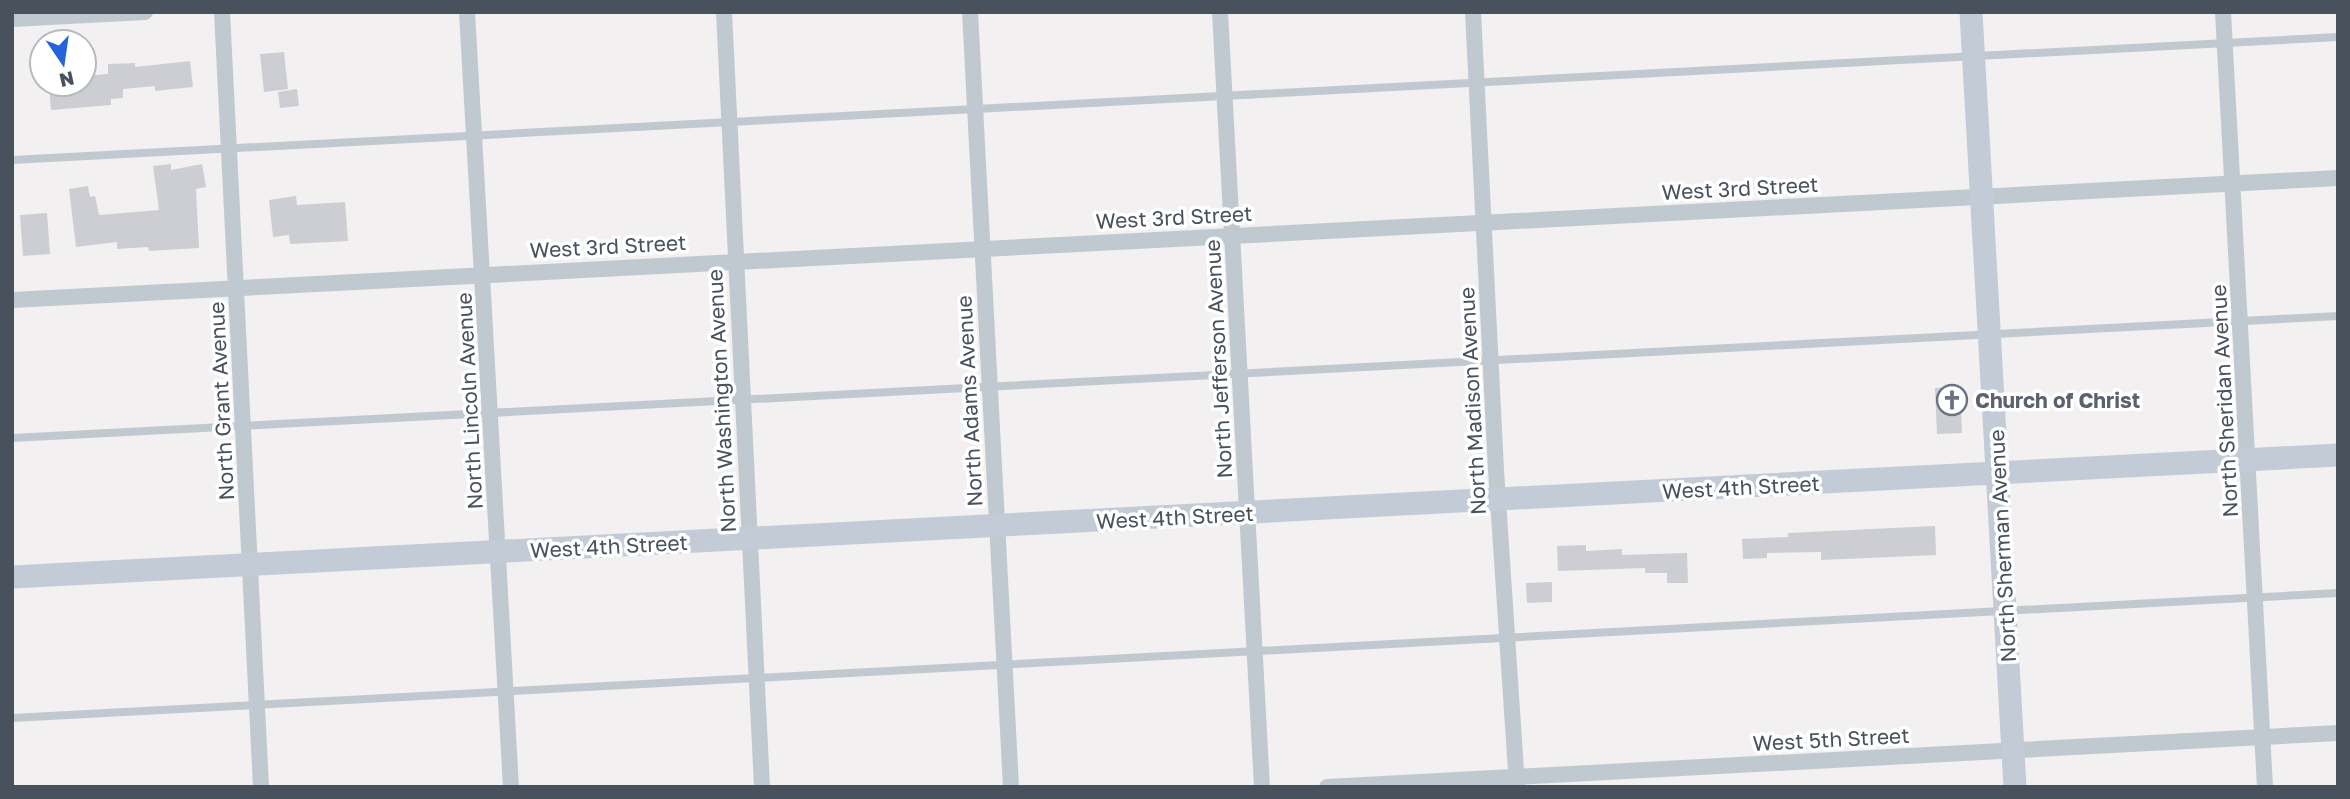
<svg xmlns="http://www.w3.org/2000/svg" width="2350" height="799" viewBox="0 0 2350 799" font-family="'Golos Text',sans-serif">
<style>
.building{fill:#cdced4}
.lines{fill:none;stroke-linecap:round;stroke-linejoin:round}
.lane{stroke:#c1c9d0;stroke-width:8}
.street{stroke:#c1c9d0;stroke-width:16}
.secondary{stroke:#c3cbd7;stroke-width:23}
.labels{text-anchor:middle;dominant-baseline:central;stroke-width:7;stroke-linejoin:round;paint-order:stroke}
.street-label{font-size:21px;fill:#48515c;stroke:#fff}
.worship-label{font-size:21px;font-weight:bold;fill:#5b616d;stroke:#fff;text-anchor:start}
</style>
<rect width="100%" height="100%" fill="#f2f0f0"/>
<!-- building -->
<g class="building">
<polygon points="284,52 288,89 264,92 260,54"/>
<polygon points="190,61 193,87 155,91 155,86 123,89 123,98 111,99 111,105 51,110 49,84 84,84 84,76 108,74 108,64 135,63 135,67"/>
<polygon points="297,89 299,106 280,108 278,92"/>
<polygon points="171,164 171,170 202,164 206,187 196,189 199,248 149,251 148,247 117,249 117,242 76,247 69,189 88,186 90,197 95,196 99,215 159,210 153,166"/>
<polygon points="296,196 297,205 345,202 348,241 290,244 289,235 273,237 269,200"/>
<polygon points="47,213 50,254 23,256 20,215"/>
<polygon points="1960,387 1962,433 1937,434 1935,388"/>
<polygon points="1935,526 1936,555 1821,560 1821,552 1767,553 1767,558 1743,559 1742,539 1788,537 1788,533"/>
<polygon points="1586,545 1586,551 1622,549 1622,555 1687,553 1688,583 1667,583 1667,573 1645,573 1645,568 1558,571 1557,546"/>
<polygon points="1552,582 1552,602 1527,603 1526,583"/>
</g>
<g class="lines">
<!-- lane -->
<g class="lane">
<polyline points="12,160 2338,37"/>
<polyline points="12,438 2338,316"/>
<polyline points="12,718 2338,593"/>
</g>
<!-- street -->
<g class="street">
<polyline points="222,12 261,787"/>
<polyline points="467,12 511,787"/>
<polyline points="724,12 762,787"/>
<polyline points="970,12 1011,787"/>
<polyline points="1220,12 1262,787"/>
<polyline points="1473,12 1496,470 1517,786"/>
<polyline points="2223,12 2265,787"/>
<polyline points="12,19 145,12"/>
<polyline points="12,300 2338,178"/>
<polyline points="1327,787 2338,733"/>
</g>
<!-- secondary -->
<g class="secondary">
<polyline points="1971,12 2015,787"/>
<polyline points="12,577 2338,455"/>
</g>
</g>
<!-- icons -->
<defs>
<g id="church-ring" transform="scale(1.575)"><circle r="9.5" fill="#fff" stroke="#6b7280" stroke-width="1.5"/><path d="M-1.2-6h2.4v3.5h3.3v2.4h-3.3V6h-2.4V-.1h-3.3v-2.4h3.3Z" fill="#6b7280"/></g>
</defs>
<g fill-rule="evenodd">
<use href="#church-ring" x="1952" y="400"/>
</g>
<g class="labels">
<!-- street labels -->
<g class="street-label">
<text transform="translate(1740 188) rotate(-3)">West 3rd Street</text>
<text transform="translate(1174 217) rotate(-3)">West 3rd Street</text>
<text transform="translate(608 246) rotate(-3)">West 3rd Street</text>
<text transform="translate(1218 359) rotate(-93)">North Jefferson Avenue</text>
<text transform="translate(221 401) rotate(-93)">North Grant Avenue</text>
<text transform="translate(469 401) rotate(-93)">North Lincoln Avenue</text>
<text transform="translate(721 401) rotate(-93)">North Washington Avenue</text>
<text transform="translate(969 401) rotate(-93)">North Adams Avenue</text>
<text transform="translate(1472 401) rotate(-93)">North Madison Avenue</text>
<text transform="translate(2224 401) rotate(-93)">North Sheridan Avenue</text>
<text transform="translate(1741 487) rotate(-3)">West 4th Street</text>
<text transform="translate(1175 517) rotate(-3)">West 4th Street</text>
<text transform="translate(609 546) rotate(-3)">West 4th Street</text>
<text transform="translate(2002 546) rotate(-93)">North Sherman Avenue</text>
<text transform="translate(1831 739) rotate(-3)">West 5th Street</text>
</g>
<!-- worship labels -->
<g class="worship-label">
<text x="1975" y="400">Church of Christ</text>
</g>
</g>
<!-- border -->
<rect width="2350" height="799" fill="none" stroke="#48515c" stroke-width="28"/>
<!-- north arrow -->
<g transform="translate(63 63) rotate(167)"><circle r="33" fill="#ffffff" stroke="#b6b9be" stroke-width="2"/>
<path d="M0-5L12 26L0 18L-12 26Z" fill="#2365d8"/>
<text y="-10" font-size="19" font-weight="bold" text-anchor="middle" fill="#48515c">N</text>
</g>
</svg>
